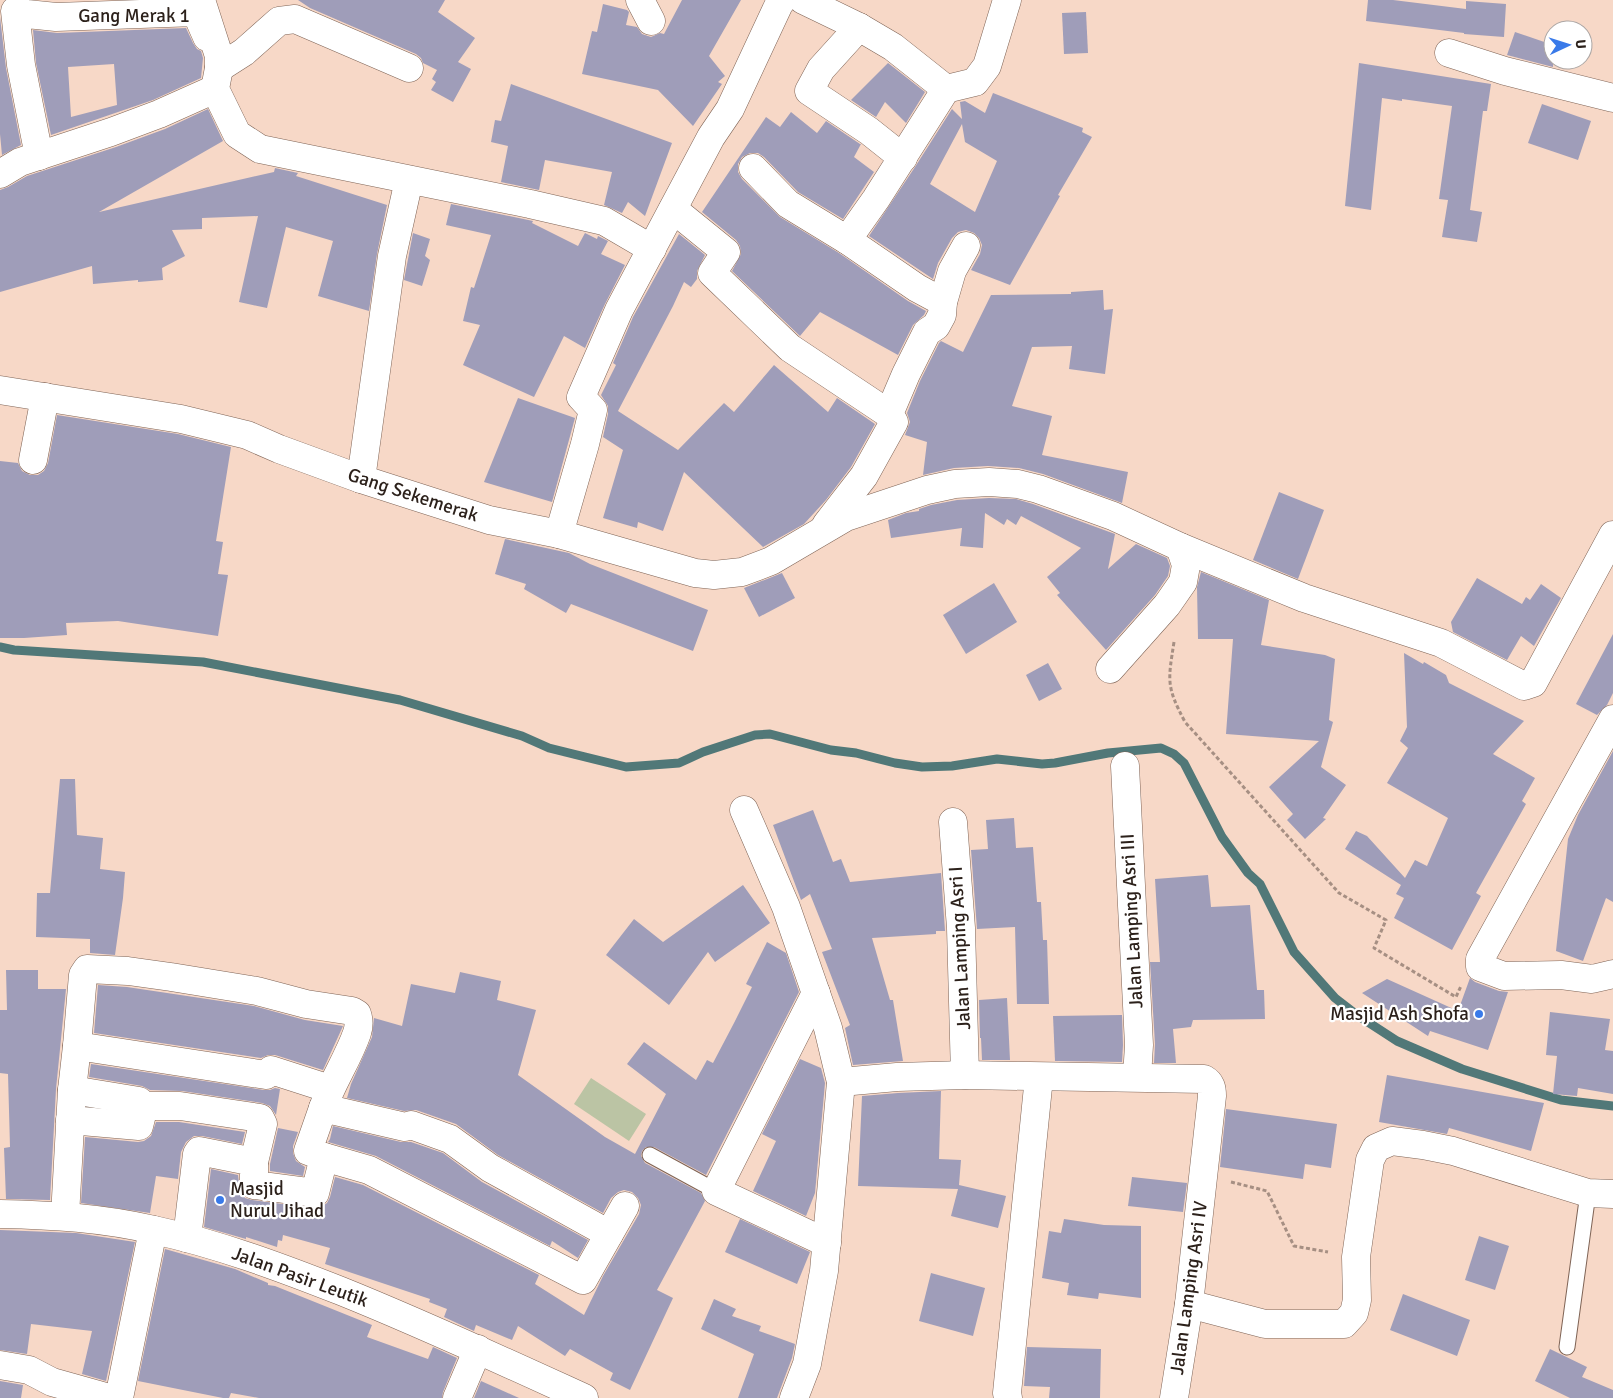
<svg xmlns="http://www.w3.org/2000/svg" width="1613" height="1398" viewBox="0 0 1613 1398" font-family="Signika,sans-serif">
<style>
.green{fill:#bbc4a4}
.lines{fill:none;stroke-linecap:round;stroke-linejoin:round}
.stream{stroke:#517878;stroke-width:9}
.building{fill:#9f9db9;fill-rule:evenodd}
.lane-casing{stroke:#7f6456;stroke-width:17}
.street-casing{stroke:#7f6456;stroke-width:29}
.secondary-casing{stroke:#7f6456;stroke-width:29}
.path{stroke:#a68f83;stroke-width:3;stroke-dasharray:4 2.5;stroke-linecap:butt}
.lane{stroke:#fff;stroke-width:15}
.street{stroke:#fff;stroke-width:28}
.secondary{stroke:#fff;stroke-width:28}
.poi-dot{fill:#397ae9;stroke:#fff;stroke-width:2}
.labels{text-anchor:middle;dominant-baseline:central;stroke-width:4.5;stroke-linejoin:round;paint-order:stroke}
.street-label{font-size:19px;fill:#2c211b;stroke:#fff}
.poi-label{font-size:19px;fill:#2c211b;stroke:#fff;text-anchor:end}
</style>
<rect width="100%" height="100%" fill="#f7d8c7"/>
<!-- green -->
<polygon class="green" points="591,1078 646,1114 629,1141 574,1104"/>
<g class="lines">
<!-- stream -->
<polyline class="stream" points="0,647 14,650 203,662 400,700 522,736 549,748 626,767 679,763 703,752 755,735 770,734 831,750 856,753 895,763 922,767 952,766 997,759 1042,764 1055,763 1108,753 1161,748 1174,754 1184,763 1222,837 1248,873 1260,884 1294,952 1335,998 1357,1015 1397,1041 1462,1069 1561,1100 1613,1106"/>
</g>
<!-- building -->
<g class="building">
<polygon points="298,0 445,0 438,12 475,38 458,62 471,69 453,102 431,90 436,82 432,79 437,70 423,63 421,58 416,54 310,8"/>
<polygon points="682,0 741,0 709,56 725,76 718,82 722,84 693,126 658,90 582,74 592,31 597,32 603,4 627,10 629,12 626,25 637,27 642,34 651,37 660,33 664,34"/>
<polygon points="1368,0 1393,0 1466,9 1466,1 1506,4 1504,37 1464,34 1464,33 1366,21"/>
<polygon points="1086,12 1088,53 1064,54 1062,13"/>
<polygon points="0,17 6,68 21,145 2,155 0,134"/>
<path d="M186,28L193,43L197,49L201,51L203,58L201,78L153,100L51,135L36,63L33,30L57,33ZM114,64L117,105L71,117L68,67Z"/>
<polygon points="1515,32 1553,45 1553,67 1507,55"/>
<polygon points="888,63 925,92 906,123 885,102 876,117 851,100"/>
<polygon points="1359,63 1491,84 1487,111 1483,111 1470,210 1482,212 1477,242 1442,237 1448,200 1439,199 1452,106 1402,99 1402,101 1382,98 1371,210 1345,206"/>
<polygon points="511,84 672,143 645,216 628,202 622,213 604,205 612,172 545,160 539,190 501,182 508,146 491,142 495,120 501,121"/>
<path d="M993,93L1083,128L1082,132L1092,137L1058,195L1060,196L1010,285L971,270L980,254L982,245L979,238L974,233L966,230L958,232L952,238L938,263L933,279L869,236L915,167L952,109L962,119L960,102L965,101L985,113ZM962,124L965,142L997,161L975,212L930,184Z"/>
<polygon points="1542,104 1591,121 1578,160 1528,143"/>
<polygon points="208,109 223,141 99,212 274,172 275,168 298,173 296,176 387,205 377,254 369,311 318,296 333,241 286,227 267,308 239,302 258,216 202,218 202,229 172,230 185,256 162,268 163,280 138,282 138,280 93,284 92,266 0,292 0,190 8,187 27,176 116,147 165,129"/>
<polygon points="791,112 817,133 826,121 860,144 861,144 854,157 874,172 843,219 798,192 764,157 758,153 750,153 742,157 738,164 738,172 742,179 780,217 839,253 908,301 926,311 924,315 913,325 898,355 820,312 800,336 732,271 741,254 740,246 736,240 702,212 766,117 780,127"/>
<polygon points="451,204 533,221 532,223 578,246 585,233 597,239 598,236 608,241 601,254 625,265 605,304 585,348 564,336 534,397 463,365 480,325 463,321 471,287 474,288 491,235 446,225"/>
<polygon points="413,233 430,239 425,256 430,260 422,286 404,280"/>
<polygon points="679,234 705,255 697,271 697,279 691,287 684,282 673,306 618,411 678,450 724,403 734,412 774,365 828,412 837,398 875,424 851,467 826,500 804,524 763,547 684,472 663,531 638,522 637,528 603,518 623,450 603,437 608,414 608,406 601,395 616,365 613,363 633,317"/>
<polygon points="1103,290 1104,310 1113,309 1105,374 1069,369 1072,346 1032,347 1012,406 1052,416 1042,455 1128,472 1122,503 1043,474 1019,468 988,466 954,468 923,475 927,442 905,435 910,422 907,413 920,381 939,343 941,341 963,352 991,295 1071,294 1071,292"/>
<polygon points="518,398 575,418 552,502 484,482"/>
<polygon points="57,415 178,434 231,447 216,541 223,542 218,574 228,575 218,636 118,621 66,623 67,635 24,638 0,638 0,461 18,463 22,471 30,475 38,475 44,471 48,463"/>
<polygon points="1279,492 1324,510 1298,579 1253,560"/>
<polygon points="989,498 1016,499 1033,504 1115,534 1108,569 1136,544 1167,558 1170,566 1168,576 1155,595 1106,650 1057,595 1060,593 1047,577 1081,548 1021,516 1016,525 1007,519 1004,525 985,513 983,548 960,546 962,528 891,538 888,520 906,513 919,511 919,509 931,505 957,500"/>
<polygon points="505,539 569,553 590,564 708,610 693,651 571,604 566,613 524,589 526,584 495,574"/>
<polygon points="1201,572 1269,600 1261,645 1325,655 1335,659 1329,720 1333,722 1321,767 1346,785 1323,818 1326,819 1305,839 1287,820 1293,814 1269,787 1319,741 1226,734 1233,639 1198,639 1197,587"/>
<polygon points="782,573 795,598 759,617 744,588"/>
<polygon points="1477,578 1522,604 1526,597 1530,600 1541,584 1561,598 1534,646 1521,636 1507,660 1453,632 1451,622"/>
<polygon points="994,583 1017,622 966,654 943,615"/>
<polygon points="1613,634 1613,693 1607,705 1597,715 1576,704"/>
<polygon points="1404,653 1423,664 1424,662 1446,675 1449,683 1524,721 1493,754 1535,778 1522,801 1526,804 1476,893 1481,896 1452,950 1394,918 1404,898 1396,894 1401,885 1345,849 1356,831 1367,836 1405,878 1415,860 1427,866 1448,818 1387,783 1408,748 1400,741 1407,727"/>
<polygon points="1048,663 1062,689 1039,701 1026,675"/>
<polygon points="1613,751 1613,902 1606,898 1583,961 1556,951 1568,839 1578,815"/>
<polygon points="60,779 75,779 77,835 103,838 100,869 125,872 123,898 115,955 90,953 90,939 36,937 37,893 50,893"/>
<polygon points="813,810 833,862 841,859 850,882 941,873 945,931 936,931 936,934 872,938 890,1000 893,1000 903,1061 853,1065 845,1028 850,1025 822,952 832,949 810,894 801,900 773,825"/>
<polygon points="1014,818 1016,848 1033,847 1037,902 1041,902 1043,940 1047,940 1049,1004 1017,1004 1015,927 977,929 971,850 988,849 986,820"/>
<polygon points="1208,875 1211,907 1250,905 1257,990 1264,990 1265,1019 1193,1020 1191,1027 1173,1029 1176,1063 1154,1063 1155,1044 1150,962 1160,962 1155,879"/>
<polygon points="743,885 770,923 715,962 708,952 669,1005 606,955 634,919 663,942"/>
<polygon points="767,942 786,953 799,992 706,1175 654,1147 646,1147 642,1151 641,1156 645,1163 701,1193 705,1201 657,1290 673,1298 630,1390 610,1380 613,1373 570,1349 565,1356 518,1326 512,1340 476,1325 474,1331 444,1317 447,1309 429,1302 430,1299 325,1264 330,1248 283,1235 282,1241 278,1240 277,1247 246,1237 246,1239 204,1227 211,1169 238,1175 240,1192 245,1198 252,1200 313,1208 321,1207 327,1203 330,1197 335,1177 363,1185 539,1275 535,1284 584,1315 603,1276 639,1214 641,1205 638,1198 632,1192 624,1190 618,1192 611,1198 603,1213 498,1155 456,1124 416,1110 404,1111 347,1098 351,1084 372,1037 374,1018 402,1026 411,984 455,993 460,972 501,981 497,1000 536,1010 518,1075 605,1137 635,1154 666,1094 627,1064 644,1042 696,1080 707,1060 713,1063 734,1023 752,987 746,984"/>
<polygon points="6,970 38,970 38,989 66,989 56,1089 50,1200 6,1199 4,1148 10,1147 8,1074 0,1073 0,1010 7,1010"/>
<polygon points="1470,978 1475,982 1499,991 1508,992 1488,1050 1430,1031 1428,1036 1362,993 1387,979 1458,1011"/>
<polygon points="98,985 127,987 254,1006 305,1020 343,1026 323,1070 275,1055 268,1055 261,1058 94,1033"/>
<polygon points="1007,998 1010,1060 982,1060 981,1038 980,1038 979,1000"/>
<polygon points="1550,1012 1610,1019 1605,1050 1613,1051 1613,1094 1578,1088 1577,1096 1553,1094 1557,1056 1546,1055"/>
<polygon points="1122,1015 1123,1045 1122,1062 1055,1061 1053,1016"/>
<polygon points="800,1059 821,1068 825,1083 815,1193 806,1216 753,1191 776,1141 762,1134"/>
<polygon points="91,1064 264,1090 270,1090 275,1088 280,1089 276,1115 270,1106 262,1103 182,1091 150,1090 142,1086 89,1077"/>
<polygon points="1387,1075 1544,1103 1531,1151 1449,1128 1447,1134 1379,1122"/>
<polygon points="941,1091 939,1159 961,1160 959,1185 1006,1196 998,1228 951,1216 958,1189 858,1186 862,1096 898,1093"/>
<polygon points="1226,1109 1337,1124 1331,1168 1305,1164 1303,1179 1220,1167"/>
<polygon points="156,1122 179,1122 245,1132 242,1144 202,1136 194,1136 186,1142 181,1152 178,1179 156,1176 150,1213 81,1203 85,1137 138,1142 144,1141 151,1136"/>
<polygon points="333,1126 401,1142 411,1142 443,1153 482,1182 588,1240 578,1258 552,1241 550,1246 376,1156 328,1142 330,1139"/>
<polygon points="278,1128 298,1132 293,1146 293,1153 296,1161 305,1167 303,1176 270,1171 270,1164"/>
<polygon points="1132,1177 1187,1183 1183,1212 1128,1206"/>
<polygon points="740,1219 810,1252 797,1284 725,1252"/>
<polygon points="1064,1219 1104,1225 1141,1226 1141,1298 1099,1293 1098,1299 1067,1295 1069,1283 1042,1278 1049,1231 1061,1233"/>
<polygon points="0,1230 76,1233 135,1242 106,1381 82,1374 92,1331 31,1324 27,1354 0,1350"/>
<polygon points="1479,1236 1509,1246 1495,1290 1465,1280"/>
<polygon points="165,1249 235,1269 268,1283 268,1285 275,1286 372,1325 367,1337 428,1359 433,1347 457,1358 443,1392 442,1398 259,1398 231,1393 229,1398 223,1398 138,1381"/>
<polygon points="931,1273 985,1288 973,1336 919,1321"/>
<polygon points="1403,1294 1470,1320 1457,1356 1390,1330"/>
<polygon points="714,1299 736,1309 732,1316 761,1326 759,1331 795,1344 792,1358 777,1398 738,1398 754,1354 701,1329"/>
<polygon points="1027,1347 1101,1349 1100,1398 1049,1398 1050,1387 1024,1386"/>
<polygon points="1550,1349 1587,1367 1582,1377 1613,1390 1613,1398 1570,1398 1535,1381"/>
<polygon points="0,1381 23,1385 21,1398 0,1398"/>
<polygon points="481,1381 519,1398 474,1398"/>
</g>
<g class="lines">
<!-- lane casing -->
<g class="lane-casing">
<g id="lane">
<polyline points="650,1155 716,1191"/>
<polyline points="1567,1347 1588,1193"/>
</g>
</g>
<!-- street casing -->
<g class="street-casing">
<g id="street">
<polyline points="201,0 219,56 219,68 215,89 237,134 260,149 530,204 604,221 652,249"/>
<polyline points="640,0 651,21"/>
<polyline points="803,0 859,27 893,47 946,89"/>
<polyline points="859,27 821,69 809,91 869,131 903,158"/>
<polyline points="1449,53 1505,71 1613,98"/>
<polyline points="219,68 244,52 279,21 295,19 409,68"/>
<polyline points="39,156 21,65 15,11 27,14 56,17 196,12 207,37"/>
<polyline points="753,168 788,204 847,240 917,288 943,302"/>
<polyline points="0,174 20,162 111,132 159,114 215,89"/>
<polyline points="673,209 726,252 712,273 790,348 889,414"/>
<polyline points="847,240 876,199 946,89 975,82 987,66 1007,0"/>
<polyline points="0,390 181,419 247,435 279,449 361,479 489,520 559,534 695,573 714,575 742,572 771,561 846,517 927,490 955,484 989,482 1018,484 1038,489 1113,516 1180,547 1304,598 1441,643 1524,686 1533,683 1613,535"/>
<polyline points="33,460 45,397"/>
<polyline points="361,479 392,256 409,180"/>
<polyline points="826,525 864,476 894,422 889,414 906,374 927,332 936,326 942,315 943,302 952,271 966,246"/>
<polyline points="559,534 585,444 593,410 581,397 619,310 711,137 730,109 779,4 782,0"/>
<polyline points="1110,669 1167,605 1183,582 1186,565 1180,547"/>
<polyline points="1613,719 1480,959 1480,967 1504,976 1561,975 1592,979 1613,974"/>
<polyline points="1125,766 1139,1045 1137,1077"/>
<polyline points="744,810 786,907 828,1028 841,1082 824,1271 807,1364 794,1398"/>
<polyline points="953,822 961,928 965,1075"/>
<polyline points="816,993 716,1191 827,1243"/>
<polyline points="77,1046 266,1075 271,1070 330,1089"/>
<path d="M841,1082L897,1077L965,1075L1204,1079C1211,1083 1212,1088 1212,1096L1189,1304L1174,1398"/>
<polyline points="72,1090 139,1101 144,1106 180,1106 260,1118 263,1124 254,1162"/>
<polyline points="70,1120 139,1126 144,1106"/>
<polyline points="324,1157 369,1170 583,1280 625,1206"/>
<path d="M65,1216L72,1090L77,1046L83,975L87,969L128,971L171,977L257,991L306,1004L352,1011L357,1014C359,1020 359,1027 357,1033C348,1059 332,1082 323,1108"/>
<polyline points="187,1238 197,1154 199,1151 254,1162 254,1185 315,1193 324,1157 308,1151 323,1108 405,1127 411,1125 450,1139 490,1168 609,1234"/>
<polyline points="1189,1304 1265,1324 1344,1324 1354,1313 1357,1300 1356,1257 1370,1160 1376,1148 1392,1141 1423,1145 1453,1151 1588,1193 1613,1194"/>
<polyline points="0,1365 29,1370 52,1382 109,1398"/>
<polyline points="119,1398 153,1230"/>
<polyline points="457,1398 478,1349"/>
<polyline points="1008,1398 1007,1393 1039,1077"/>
</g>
</g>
<!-- secondary casing -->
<g class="secondary-casing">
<path id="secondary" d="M0,1214C52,1215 103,1218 154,1230C218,1244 280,1267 341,1291C423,1324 503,1361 584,1398"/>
</g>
<!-- path -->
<g class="path">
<path d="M1174,642C1168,681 1166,686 1185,722L1339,893L1386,920L1374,948L1456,997L1461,986"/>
<polyline points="1231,1182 1267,1191 1294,1246 1328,1252"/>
</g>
<!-- lane -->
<use href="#lane" class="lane"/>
<!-- street -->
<use href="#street" class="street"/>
<!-- secondary -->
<use href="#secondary" class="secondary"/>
</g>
<!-- markers -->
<g class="poi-dot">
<circle cx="1479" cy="1014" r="5"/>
<circle cx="220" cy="1200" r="5"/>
</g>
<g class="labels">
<!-- street labels -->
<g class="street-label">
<text x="134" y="16">Gang Merak 1</text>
<text transform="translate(413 495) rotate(18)">Gang Sekemerak</text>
<text transform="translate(1132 921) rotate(-93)">Jalan Lamping Asri III</text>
<text transform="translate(960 948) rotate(-93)">Jalan Lamping Asri I</text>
<text transform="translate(300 1277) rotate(20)">Jalan Pasir Leutik</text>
<text transform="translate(1189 1288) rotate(-82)">Jalan Lamping Asri IV</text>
</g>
<!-- poi labels -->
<g class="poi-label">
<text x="1469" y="1014">Masjid Ash Shofa</text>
<text x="230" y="1189" text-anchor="start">Masjid<tspan x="230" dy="22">Nurul Jihad</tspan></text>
</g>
</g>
<!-- north arrow -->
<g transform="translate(1568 45) rotate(86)"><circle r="24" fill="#ffffff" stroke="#aba6a4"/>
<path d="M0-4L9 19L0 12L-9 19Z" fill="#397ae9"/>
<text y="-8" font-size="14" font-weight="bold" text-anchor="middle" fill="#2c211b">U</text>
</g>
</svg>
